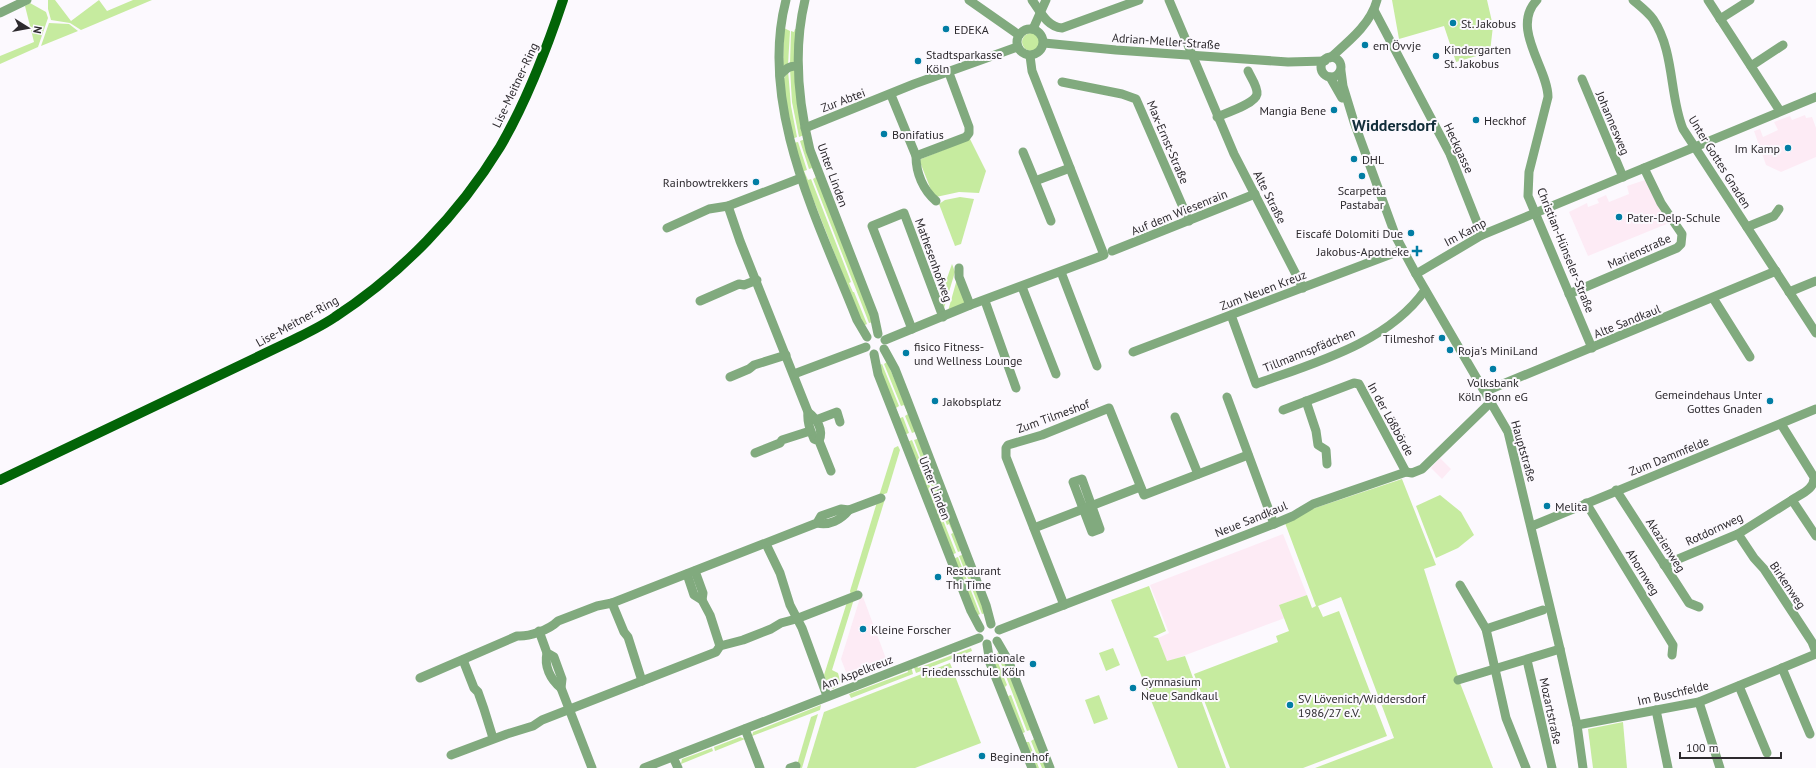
<svg xmlns="http://www.w3.org/2000/svg" width="1816" height="768" viewBox="0 0 1816 768" font-family="'PT Sans',sans-serif">
<style>
.education{fill:#fdebf5}
.green{fill:#c6eb9f}
.lines{fill:none;stroke-linecap:round;stroke-linejoin:round}
.minor{stroke:#81aa7e;stroke-width:9}
.major{stroke:#026407;stroke-width:10}
.poi-dot{fill:#017da4;stroke:#fcf9fe;stroke-width:1.5}
.labels{text-anchor:middle;dominant-baseline:central;stroke-width:4;stroke-linejoin:round;paint-order:stroke}
.poi-label{font-size:12px;fill:#2d2a2e;stroke:#fcf9fe;text-anchor:start}
.street-label{font-size:12px;fill:#2d2a2e;stroke:#fcf9fe}
.district-label{font-size:16px;font-weight:bold;fill:#112d39;stroke:#fcf9fe}
</style>
<rect width="100%" height="100%" fill="#fcf9fe"/>
<!-- education -->
<g class="education">
<polygon points="1805,115 1806,118 1812,117 1816,128 1816,157 1781,172 1766,165 1754,131 1760,129 1763,137 1778,130 1774,122 1790,116 1792,120"/>
<polygon points="1645,180 1669,223 1588,256 1569,212 1587,203 1588,207 1599,203 1597,199 1606,195 1609,202 1629,194 1627,186"/>
<polygon points="1440,458 1451,469 1442,479 1431,468"/>
<polygon points="1283,534 1307,595 1279,605 1285,618 1167,662 1158,638 1169,633 1150,585"/>
<polygon points="863,597 888,664 849,680 841,659 860,598"/>
</g>
<!-- green -->
<g class="green">
<polygon points="48,0 55,0 71,21 99,0 107,11 133,0 152,0 81,30 70,23 51,20 48,9"/>
<polygon points="1392,0 1487,0 1493,26 1490,52 1456,62 1444,26 1399,39"/>
<polygon points="30,3 46,12 48,18 38,47 0,64 0,56 34,42 25,6"/>
<polygon points="49,23 69,24 78,31 41,46"/>
<polygon points="784,28 790,31 788,65 783,69"/>
<polygon points="795,29 797,29 795,61 790,64 791,31 794,32"/>
<circle cx="1031" cy="42" r="9"/>
<polygon points="794,68 804,135 799,137 792,102 790,69"/>
<polygon points="788,70 791,106 797,137 792,139 783,81"/>
<polygon points="805,139 873,322 869,323 813,179 816,177 812,168 809,169 800,141"/>
<polygon points="970,139 986,171 979,193 959,192 936,197 933,195 920,162 921,159"/>
<polygon points="798,142 807,170 804,171 808,180 811,179 851,282 849,283 853,292 854,292 867,324 863,326 799,163 793,143"/>
<polygon points="960,197 974,199 961,244 955,246 939,204 945,200"/>
<polygon points="952,264 955,272 944,308 940,298"/>
<polygon points="957,279 966,301 964,305 948,311"/>
<polygon points="887,362 917,431 912,433 905,416 908,414 904,405 901,406 884,364"/>
<polygon points="882,364 899,406 896,408 900,418 903,417 909,433 904,435 881,376 880,365"/>
<polygon points="920,438 963,550 958,552 951,534 953,533 949,524 947,525 914,440"/>
<polygon points="912,440 922,465 919,466 923,475 925,474 956,553 951,555 907,442"/>
<polygon points="898,446 900,450 887,493 879,496 894,448"/>
<polygon points="1402,479 1436,565 1424,569 1460,683 1493,768 1315,768 1394,738 1341,597 1318,606 1323,617 1339,611 1387,736 1303,768 1230,768 1194,674 1278,642 1276,636 1289,631 1279,605 1307,595 1312,608 1316,606 1285,523 1309,510"/>
<polygon points="1440,495 1461,512 1474,535 1458,548 1436,558 1416,506"/>
<polygon points="885,499 856,593 851,595 850,591 877,502"/>
<polygon points="965,554 986,613 982,614 959,556"/>
<polygon points="958,557 980,614 976,616 952,559"/>
<polygon points="1149,586 1166,631 1153,637 1158,638 1167,661 1185,656 1226,768 1178,768 1111,600"/>
<polygon points="854,599 832,670 838,673 841,684 833,689 829,688 824,675 847,602"/>
<polygon points="971,648 972,651 916,673 913,665 916,664 918,668"/>
<polygon points="1113,648 1120,665 1106,671 1099,653"/>
<polygon points="1001,651 1048,768 1042,768 1031,741 1034,739 1030,730 1027,731 997,653"/>
<polygon points="991,655 995,655 1007,685 1005,687 1008,696 1011,695 1025,732 1023,733 1026,742 1029,742 1039,768 1033,768"/>
<polygon points="950,663 981,743 915,768 807,768 824,712"/>
<polygon points="911,666 913,674 851,698 849,694 908,672 907,668"/>
<polygon points="1099,695 1108,719 1094,724 1085,700"/>
<polygon points="821,705 820,710 752,736 753,732"/>
<polygon points="818,714 802,768 796,768 811,717"/>
<polygon points="1623,722 1627,768 1593,768 1588,729"/>
<polygon points="740,737 745,739 715,751 714,747"/>
<polygon points="712,748 713,751 681,764 682,759"/>
</g>
<g class="lines">
<!-- minor -->
<g class="minor">
<path d="M786,0C758,107 819,223 857,320L867,337"/>
<path d="M805,0C793,50 798,101 810,150L874,315L878,334"/>
<polyline points="969,0 1019,35"/>
<path d="M1032,0C1040,11 1047,27 1062,28L1139,0"/>
<polyline points="1169,0 1234,154 1303,288"/>
<path d="M1537,0C1510,28 1548,68 1548,97L1529,172L1528,196L1592,348"/>
<path d="M1633,0C1640,6 1648,12 1653,19C1675,52 1669,95 1683,129L1816,333"/>
<polyline points="1708,0 1780,111"/>
<polyline points="1374,10 1450,154 1482,235"/>
<polyline points="0,13 27,0"/>
<polyline points="1720,19 1750,0"/>
<circle cx="1030" cy="42" r="13"/>
<polyline points="1033,29 1046,0"/>
<polyline points="1044,43 1116,50 1288,62 1325,61"/>
<circle cx="1331" cy="67" r="10"/>
<path d="M1330,58C1348,42 1371,24 1377,0"/>
<polyline points="1751,66 1783,45"/>
<polyline points="1341,71 1343,86 1354,122 1396,237 1416,274 1508,432 1560,649 1577,725 1583,768"/>
<path d="M780,75C785,70 790,64 798,67"/>
<polyline points="1330,77 1342,98"/>
<polyline points="1582,79 1623,177"/>
<polyline points="1062,82 1122,94 1136,99 1189,221"/>
<path d="M891,95L916,156C916,173 923,190 936,201"/>
<path d="M1217,117C1226,113 1255,104 1257,94C1258,87 1250,76 1248,71"/>
<polyline points="805,128 914,84 1017,47"/>
<polyline points="1023,152 1035,181"/>
<polyline points="916,156 966,137 969,133 969,127 949,73"/>
<path d="M728,206L740,241L808,412C807,422 810,429 814,439L819,441L831,471"/>
<polyline points="1051,221 1035,181 1070,168"/>
<polyline points="1747,227 1774,216 1779,209"/>
<polyline points="667,228 709,209 728,206 801,178"/>
<polyline points="1112,251 1255,194"/>
<polyline points="959,268 959,277 970,305"/>
<polyline points="1061,272 1097,366"/>
<polyline points="1416,274 1482,235 1816,97"/>
<polyline points="1022,287 1056,374"/>
<polyline points="1789,292 1816,281"/>
<polyline points="1569,294 1677,248 1681,244 1682,234 1661,203 1644,168"/>
<polyline points="1713,298 1750,357"/>
<polyline points="700,301 739,284 744,285 757,280"/>
<polyline points="985,301 1016,388"/>
<path d="M1231,315L1256,384C1314,363 1388,343 1425,290"/>
<polyline points="912,329 872,226 904,213 943,317"/>
<polyline points="885,340 970,305 1104,255 1032,71 1030,56"/>
<polyline points="884,349 895,369 906,397 986,605 991,624"/>
<polyline points="1133,352 1402,250"/>
<polyline points="874,354 878,374 971,611 980,628"/>
<polyline points="794,374 866,347"/>
<polyline points="730,377 749,369 754,365 786,355"/>
<polyline points="1486,391 1776,271"/>
<polyline points="1227,397 1274,524"/>
<polyline points="1306,401 1316,431 1318,445 1326,450 1327,464"/>
<polyline points="1283,410 1354,383 1359,384 1406,472"/>
<path d="M808,412C817,419 824,430 819,441"/>
<polyline points="1175,417 1198,474"/>
<polyline points="816,420 837,412 840,422"/>
<path d="M1781,424L1814,477C1815,489 1801,494 1792,500L1816,536"/>
<polyline points="755,453 780,443 782,440 810,431"/>
<polygon points="1082,479 1100,529 1092,532 1073,482"/>
<polyline points="1616,490 1689,603 1699,607"/>
<polyline points="1586,503 1673,645 1672,655"/>
<path d="M817,523C829,526 841,520 849,510"/>
<polyline points="1532,526 1816,409"/>
<polyline points="1034,528 1140,487"/>
<polyline points="1738,534 1754,558 1764,569 1812,642 1816,652"/>
<polyline points="766,544 780,573 790,605 802,628 827,696"/>
<polyline points="1664,565 1738,534 1792,500"/>
<polyline points="695,571 703,593 702,600"/>
<polyline points="687,574 694,595 702,600 710,615 720,646"/>
<polyline points="1460,585 1486,629 1506,718 1526,768"/>
<polyline points="612,603 817,523 821,516 841,509 849,510 881,498"/>
<polyline points="1064,605 1006,457 1006,448 1008,445 1042,435 1109,408 1144,495 1248,455"/>
<polyline points="1486,629 1543,610"/>
<polyline points="999,630 1274,524 1293,516 1313,504 1406,472 1412,473 1422,469 1492,401"/>
<polyline points="539,631 547,653 554,657 562,679 561,688 592,768"/>
<polyline points="997,641 1008,660 1050,768"/>
<polyline points="987,644 990,663 1032,768"/>
<path d="M547,653C544,666 550,679 561,688"/>
<polyline points="463,660 474,688 478,692 484,709 493,738"/>
<polyline points="1527,660 1552,768"/>
<polyline points="1782,668 1810,734"/>
<path d="M420,678L517,636C529,637 549,630 558,621L597,606L612,603L624,632L628,637L642,681"/>
<polyline points="1458,680 1560,649"/>
<polyline points="1739,686 1767,753"/>
<polyline points="1699,702 1720,768"/>
<polyline points="1656,710 1668,768"/>
<polyline points="1577,725 1699,702 1816,654"/>
<polyline points="745,729 760,768"/>
<polyline points="451,755 507,734 533,726 542,720 716,652 720,646 743,640 771,629 781,623 796,619 858,595"/>
<polyline points="673,757 678,768"/>
<polyline points="644,768 979,638"/>
<polyline points="790,768 796,766"/>
</g>
<!-- major -->
<path class="major" d="M0,480L293,340C307,333 322,326 335,317C401,274 459,214 500,147C527,101 546,51 563,0"/>
</g>
<!-- markers -->
<g class="poi-dot">
<circle cx="1453" cy="23" r="4"/>
<circle cx="946" cy="29" r="4"/>
<circle cx="1365" cy="45" r="4"/>
<circle cx="1436" cy="56" r="4"/>
<circle cx="918" cy="61" r="4"/>
<circle cx="1334" cy="110" r="4"/>
<circle cx="1476" cy="120" r="4"/>
<circle cx="884" cy="134" r="4"/>
<circle cx="1788" cy="148" r="4"/>
<circle cx="1354" cy="159" r="4"/>
<circle cx="1362" cy="176" r="4"/>
<circle cx="756" cy="182" r="4"/>
<circle cx="1619" cy="217" r="4"/>
<circle cx="1411" cy="233" r="4"/>
<path d="M1415 245h4v4h4v4h-4v4h-4v-4h-4v-4h4z"/>
<circle cx="1442" cy="338" r="4"/>
<circle cx="1450" cy="350" r="4"/>
<circle cx="906" cy="353" r="4"/>
<circle cx="1493" cy="369" r="4"/>
<circle cx="935" cy="401" r="4"/>
<circle cx="1770" cy="401" r="4"/>
<circle cx="1547" cy="506" r="4"/>
<circle cx="938" cy="577" r="4"/>
<circle cx="863" cy="629" r="4"/>
<circle cx="1033" cy="664" r="4"/>
<circle cx="1133" cy="688" r="4"/>
<circle cx="1290" cy="705" r="4"/>
<circle cx="982" cy="756" r="4"/>
</g>
<g class="labels">
<!-- poi labels -->
<g class="poi-label">
<text x="1461" y="23">St. Jakobus</text>
<text x="954" y="29">EDEKA</text>
<text x="1373" y="45">em Övvje</text>
<text x="1444" y="49">Kindergarten<tspan x="1444" dy="14">St. Jakobus</tspan></text>
<text x="926" y="54">Stadtsparkasse<tspan x="926" dy="14">Köln</tspan></text>
<text x="1326" y="110" text-anchor="end">Mangia Bene</text>
<text x="1484" y="120">Heckhof</text>
<text x="892" y="134">Bonifatius</text>
<text x="1780" y="148" text-anchor="end">Im Kamp</text>
<text x="1362" y="159">DHL</text>
<text x="748" y="182" text-anchor="end">Rainbowtrekkers</text>
<text x="1362" y="190" text-anchor="middle">Scarpetta<tspan x="1362" dy="14">Pastabar</tspan></text>
<text x="1627" y="217">Pater-Delp-Schule</text>
<text x="1403" y="233" text-anchor="end">Eiscafé Dolomiti Due</text>
<text x="1409" y="251" text-anchor="end">Jakobus-Apotheke</text>
<text x="1434" y="338" text-anchor="end">Tilmeshof</text>
<text x="914" y="346">fisico Fitness-<tspan x="914" dy="14">und Wellness Lounge</tspan></text>
<text x="1458" y="350">Roja's MiniLand</text>
<text x="1493" y="382" text-anchor="middle">Volksbank<tspan x="1493" dy="14">Köln Bonn eG</tspan></text>
<text x="1762" y="394" text-anchor="end">Gemeindehaus Unter<tspan x="1762" dy="14">Gottes Gnaden</tspan></text>
<text x="943" y="401">Jakobsplatz</text>
<text x="1555" y="506">Melita</text>
<text x="946" y="570">Restaurant<tspan x="946" dy="14">Thi Time</tspan></text>
<text x="871" y="629">Kleine Forscher</text>
<text x="1025" y="657" text-anchor="end">Internationale<tspan x="1025" dy="14">Friedensschule Köln</tspan></text>
<text x="1141" y="681">Gymnasium<tspan x="1141" dy="14">Neue Sandkaul</tspan></text>
<text x="1298" y="698">SV Lövenich/Widdersdorf<tspan x="1298" dy="14">1986/27 e.V.</tspan></text>
<text x="990" y="756">Beginenhof</text>
</g>
<!-- street labels -->
<g class="street-label">
<text transform="translate(1166 41) rotate(4)">Adrian-Meller-Straße</text>
<text transform="translate(515 85) rotate(-65)">Lise-Meitner-Ring</text>
<text transform="translate(843 100) rotate(-21)">Zur Abtei</text>
<text transform="translate(1613 123) rotate(67)">Johannesweg</text>
<text transform="translate(1168 142) rotate(67)">Max-Ernst-Straße</text>
<text transform="translate(1459 148) rotate(65)">Heckgasse</text>
<text transform="translate(1720 162) rotate(58)">Unter Gottes Gnaden</text>
<text transform="translate(833 175) rotate(70)">Unter Linden</text>
<text transform="translate(1270 197) rotate(63)">Alte Straße</text>
<text transform="translate(1179 212) rotate(-22)">Auf dem Wiesenrain</text>
<text transform="translate(1465 232) rotate(-28)">Im Kamp</text>
<text transform="translate(1566 250) rotate(68)">Christian-Hünseler-Straße</text>
<text transform="translate(1639 251) rotate(-24)">Marienstraße</text>
<text transform="translate(934 260) rotate(70)">Mathesenhofweg</text>
<text transform="translate(1263 290) rotate(-21)">Zum Neuen Kreuz</text>
<text transform="translate(297 321) rotate(-29)">Lise-Meitner-Ring</text>
<text transform="translate(1627 321) rotate(-22)">Alte Sandkaul</text>
<text transform="translate(1309 350) rotate(-22)">Tillmannspfädchen</text>
<text transform="translate(1053 416) rotate(-20)">Zum Tilmeshof</text>
<text transform="translate(1391 419) rotate(61)">In der Lößbörde</text>
<text transform="translate(1524 451) rotate(74)">Hauptstraße</text>
<text transform="translate(1669 456) rotate(-22)">Zum Dammfelde</text>
<text transform="translate(935 488) rotate(69)">Unter Linden</text>
<text transform="translate(1251 519) rotate(-22)">Neue Sandkaul</text>
<text transform="translate(1714 529) rotate(-25)">Rotdornweg</text>
<text transform="translate(1666 545) rotate(57)">Akazienweg</text>
<text transform="translate(1643 572) rotate(58)">Ahornweg</text>
<text transform="translate(1788 585) rotate(56)">Birkenweg</text>
<text transform="translate(857 672) rotate(-21)">Am Aspelkreuz</text>
<text transform="translate(1673 693) rotate(-13)">Im Buschfelde</text>
<text transform="translate(1551 711) rotate(78)">Mozartstraße</text>
</g>
<!-- district labels -->
<g class="district-label">
<text x="1394" y="125">Widdersdorf</text>
</g>
</g>
<!-- north arrow -->
<g transform="translate(28 28) rotate(101)" stroke="#fcf9fe" stroke-width="3" paint-order="stroke">
<path d="M0-3L7 15L0 10L-7 15Z" fill="#2d2a2e"/>
<text y="-6" font-size="11" font-weight="bold" text-anchor="middle" fill="#2d2a2e">N</text>
</g>
<!-- scale -->
<path d="M1680 752v6h101v-6" fill="none" stroke="#2d2a2e" stroke-width="2"/>
<text x="1686" y="752" font-size="12" fill="#2d2a2e" stroke="#fcf9fe" stroke-width="3" paint-order="stroke">100 m</text>
</svg>
